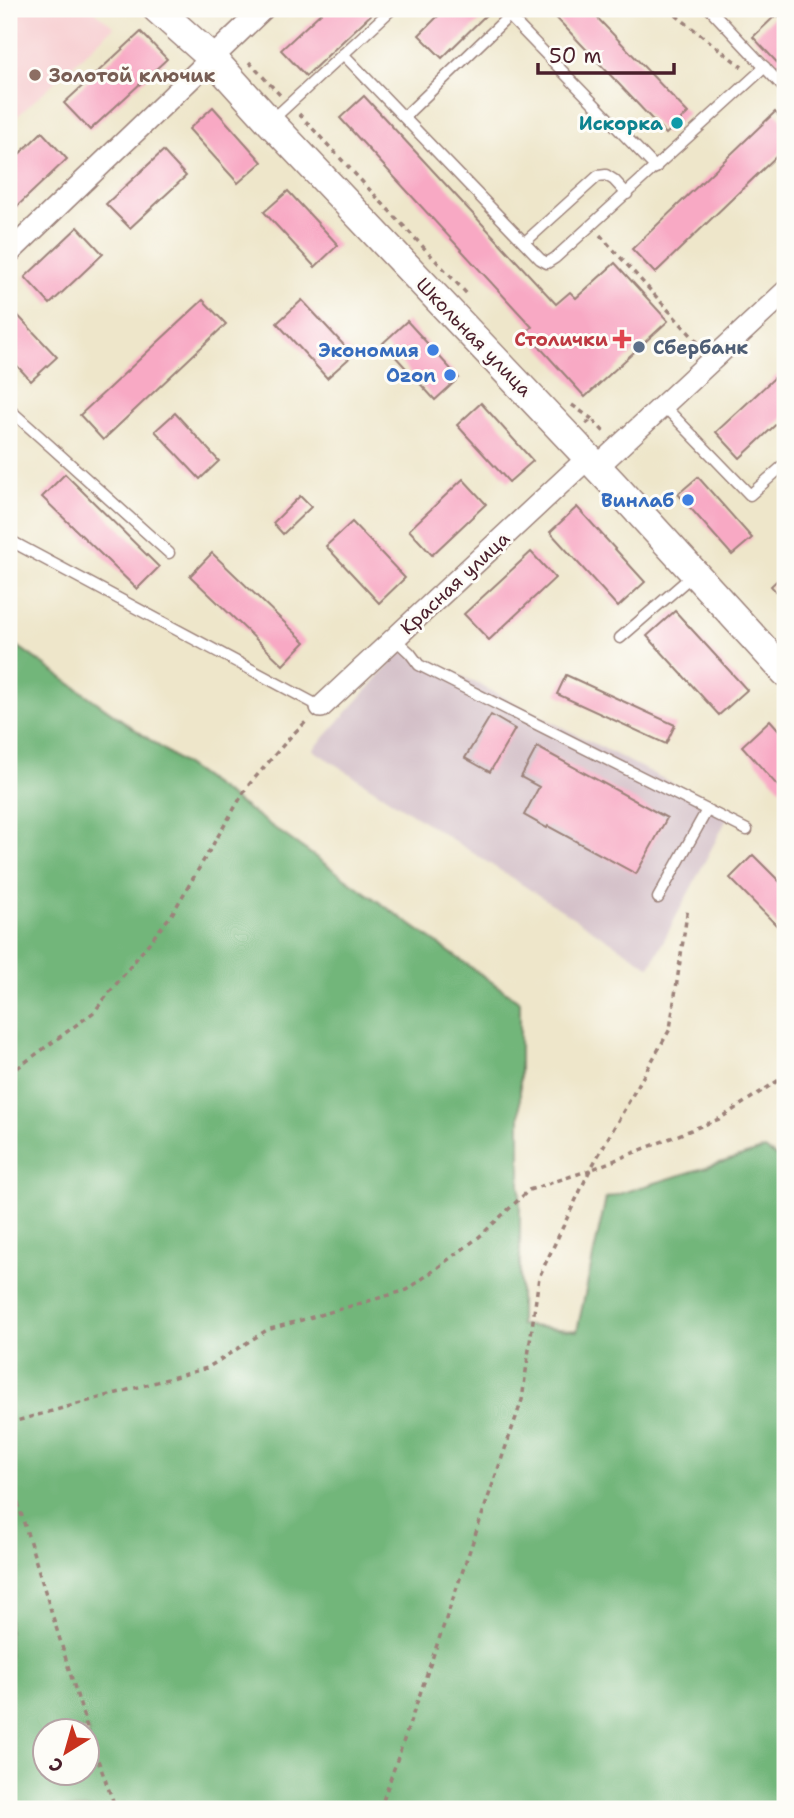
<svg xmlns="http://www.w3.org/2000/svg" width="794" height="1818" viewBox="0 0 794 1818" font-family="'Shantell Sans',sans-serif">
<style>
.built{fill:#f7cfd2}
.industrial{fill:#d2bdc6}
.forest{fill:#72b67a;stroke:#5e6a52;stroke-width:2;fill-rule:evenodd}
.building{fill:#f8a9c4}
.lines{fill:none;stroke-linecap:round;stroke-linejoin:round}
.service-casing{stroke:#9c827a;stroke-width:13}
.minor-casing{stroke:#9c827a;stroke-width:24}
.tertiary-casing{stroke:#9c827a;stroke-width:31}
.path{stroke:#9c827a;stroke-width:3.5;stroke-dasharray:5 5;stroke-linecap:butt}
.service{stroke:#fff;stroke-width:10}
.minor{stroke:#fff;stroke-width:21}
.tertiary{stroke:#fff;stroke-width:28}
.education-dot{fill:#8d6e63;stroke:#fdfcf7;stroke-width:2.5}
.culture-dot{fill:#0f9aa8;stroke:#fdfcf7;stroke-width:2.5}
.health-dot{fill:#e0444e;stroke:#fdfcf7;stroke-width:2.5}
.service-dot{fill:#5c6f8a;stroke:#fdfcf7;stroke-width:2.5}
.shop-dot{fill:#3f7fe0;stroke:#fdfcf7;stroke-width:2.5}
.labels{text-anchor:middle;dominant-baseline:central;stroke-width:6;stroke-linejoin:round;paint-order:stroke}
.education-label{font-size:19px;font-weight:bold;fill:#785e54;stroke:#fdfcf7;text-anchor:start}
.culture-label{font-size:19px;font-weight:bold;fill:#0d838f;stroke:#fdfcf7;text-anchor:end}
.street-label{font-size:19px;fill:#4a1f2b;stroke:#fdfcf7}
.health-label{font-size:19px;font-weight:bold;fill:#be3a42;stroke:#fdfcf7;text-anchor:end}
.service-label{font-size:19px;font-weight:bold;fill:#4e5e75;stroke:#fdfcf7;text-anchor:start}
.shop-label{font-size:19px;font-weight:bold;fill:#366cbe;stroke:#fdfcf7;text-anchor:end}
</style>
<rect width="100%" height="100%" fill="#fdfcf7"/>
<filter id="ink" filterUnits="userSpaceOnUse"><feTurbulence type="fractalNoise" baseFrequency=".0143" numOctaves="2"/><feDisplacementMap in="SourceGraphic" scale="14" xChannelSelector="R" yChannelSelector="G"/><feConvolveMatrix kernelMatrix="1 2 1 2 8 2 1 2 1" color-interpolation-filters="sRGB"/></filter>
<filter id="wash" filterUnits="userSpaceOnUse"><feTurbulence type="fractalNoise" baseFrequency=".00686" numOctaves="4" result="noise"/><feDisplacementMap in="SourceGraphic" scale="28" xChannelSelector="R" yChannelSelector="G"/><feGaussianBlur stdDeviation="1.57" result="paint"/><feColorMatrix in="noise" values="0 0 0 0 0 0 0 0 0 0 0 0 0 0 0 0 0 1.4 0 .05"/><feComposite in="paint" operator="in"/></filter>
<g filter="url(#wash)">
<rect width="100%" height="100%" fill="#eee6ca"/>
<!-- built -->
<polygon class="built" points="9,9 92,9 114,27 9,124"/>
<!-- industrial -->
<polygon class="industrial" points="401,652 419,654 730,813 650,967 313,750"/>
<!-- forest -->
<path class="forest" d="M9,640L520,1002V1325L577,1331L606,1198L765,1149L785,1163V1809H9ZM46,1730H88V1772H46Z"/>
<g id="blocks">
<!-- building -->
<g class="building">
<polygon points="325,9 377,9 306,76 281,50"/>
<polygon points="445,9 492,9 442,58 419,35"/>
<polygon points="548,9 589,9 688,113 666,134"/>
<polygon points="777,14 785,23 785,71 753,37"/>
<polygon points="141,32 167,59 90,130 64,103"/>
<polygon points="364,96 556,304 570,292 576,298 615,263 668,321 585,397 526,332 532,327 340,118"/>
<polygon points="213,107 262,162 238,183 189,129"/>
<polygon points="775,112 785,122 785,148 655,273 632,249"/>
<polygon points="42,132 67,159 9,214 9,164"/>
<polygon points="163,151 186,176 130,228 106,204"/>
<polygon points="288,191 338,245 315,267 264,212"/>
<polygon points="78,227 103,254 50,304 25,277"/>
<polygon points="203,300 226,324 103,440 80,415"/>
<polygon points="302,300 353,355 327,378 277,323"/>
<polygon points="9,306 57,357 31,381 9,357"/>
<polygon points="407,321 459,378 435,400 383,343"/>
<polygon points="785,368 785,416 740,458 716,432"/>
<polygon points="481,403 533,461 509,482 457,425"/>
<polygon points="175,413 219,461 200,479 155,431"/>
<polygon points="65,474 159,567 137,589 42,497"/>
<polygon points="698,477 752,538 732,555 678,494"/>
<polygon points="463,479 486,504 432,555 409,530"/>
<polygon points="300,496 311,507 283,534 273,523"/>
<polygon points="577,507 645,582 618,607 550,532"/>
<polygon points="352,522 405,578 379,603 326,546"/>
<polygon points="531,552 555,578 489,640 464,614"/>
<polygon points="212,553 305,642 283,665 190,576"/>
<polygon points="785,573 785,602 771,586"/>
<polygon points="675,611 747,690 719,715 647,636"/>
<polygon points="566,675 675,725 666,744 557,694"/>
<polygon points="491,715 515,729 490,772 465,758"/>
<polygon points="770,720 785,737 785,794 742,746"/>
<polygon points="537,747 667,818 636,874 548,826 547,828 524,815 539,787 521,777"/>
<polygon points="753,855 785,887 785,934 730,878"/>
</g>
</g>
</g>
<g filter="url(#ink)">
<use href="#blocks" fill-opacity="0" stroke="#9c827a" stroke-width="2"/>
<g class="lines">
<!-- service casing -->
<g class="service-casing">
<g id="service">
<polyline points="509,9 509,16 656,168"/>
<polyline points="710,9 785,89"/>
<polyline points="343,54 540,259 547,263 555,258 765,67"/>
<polyline points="405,116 509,16"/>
<polyline points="272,120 392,9"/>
<polyline points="525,242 598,176 606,175 614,180 627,194"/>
<polyline points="664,406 750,495 785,464"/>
<polyline points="9,409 169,553"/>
<polyline points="9,540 321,707"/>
<polyline points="620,638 694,574"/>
<polyline points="395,639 410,653 419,665 747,830"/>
<polyline points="658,898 707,810"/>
</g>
</g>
<!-- minor casing -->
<g class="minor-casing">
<g id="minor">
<polyline points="9,253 263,9"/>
<polyline points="597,467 785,292"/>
<polyline points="321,707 589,457"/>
</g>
</g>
<!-- tertiary casing -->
<g class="tertiary-casing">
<polyline id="tertiary" points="157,9 212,58 270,122 614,485 785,672"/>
</g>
<!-- path -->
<g class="path">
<polyline points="668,9 742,67"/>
<polyline points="249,62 281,96"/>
<polyline points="299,114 468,295"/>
<polyline points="600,235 701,346"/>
<polyline points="572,405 592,419"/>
<polyline points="586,424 592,419 605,433"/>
<polyline points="9,1074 94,1012 172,914 247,787 292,735 309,719"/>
<polyline points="9,1423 207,1368 267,1330 407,1290 479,1237 529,1190 590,1170 670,1029 688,907"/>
<polyline points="9,1474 92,1744 116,1809"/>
<polyline points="380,1809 522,1400 539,1277 590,1170 719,1119 785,1076"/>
</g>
<!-- service -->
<use href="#service" class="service"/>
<!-- minor -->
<use href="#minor" class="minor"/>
<!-- tertiary -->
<use href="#tertiary" class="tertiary"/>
</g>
</g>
<!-- markers -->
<circle class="education-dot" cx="35" cy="75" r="7"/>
<circle class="culture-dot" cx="677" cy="123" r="7"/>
<path class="health-dot" d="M618.5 328.5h7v7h7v7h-7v7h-7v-7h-7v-7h7z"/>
<circle class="service-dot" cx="639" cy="347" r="7"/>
<g class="shop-dot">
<circle cx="433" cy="350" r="7"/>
<circle cx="450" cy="375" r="7"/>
<circle cx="688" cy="500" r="7"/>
</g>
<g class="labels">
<!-- education labels -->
<g class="education-label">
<text x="49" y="75">Золотой ключик</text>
</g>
<!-- culture labels -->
<g class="culture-label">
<text x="663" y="123">Искорка</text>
</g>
<!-- street labels -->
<g class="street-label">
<text transform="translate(474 337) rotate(46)">Школьная улица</text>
<text transform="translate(455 583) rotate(-43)">Красная улица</text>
</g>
<!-- health labels -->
<g class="health-label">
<text x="608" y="339">Столички</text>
</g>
<!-- service labels -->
<g class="service-label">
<text x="653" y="347">Сбербанк</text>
</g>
<!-- shop labels -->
<g class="shop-label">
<text x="419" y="350">Экономия</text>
<text x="436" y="375">Ozon</text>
<text x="674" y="500">Винлаб</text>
</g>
</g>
<!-- margin -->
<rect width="794" height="1818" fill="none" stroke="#fdfcf7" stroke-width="35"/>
<!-- north arrow -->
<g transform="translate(66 1752) rotate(217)"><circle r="33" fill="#fdfcf7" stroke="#b5a4a5" stroke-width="2"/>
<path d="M0-5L12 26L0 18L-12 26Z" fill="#c8321e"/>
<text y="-10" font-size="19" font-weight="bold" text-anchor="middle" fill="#4a1f2b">С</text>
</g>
<!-- scale -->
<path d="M538 63v10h136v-10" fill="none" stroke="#4a1f2b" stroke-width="3.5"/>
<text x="549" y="63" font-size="21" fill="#4a1f2b" stroke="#fdfcf7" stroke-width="5" paint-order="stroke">50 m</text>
</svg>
